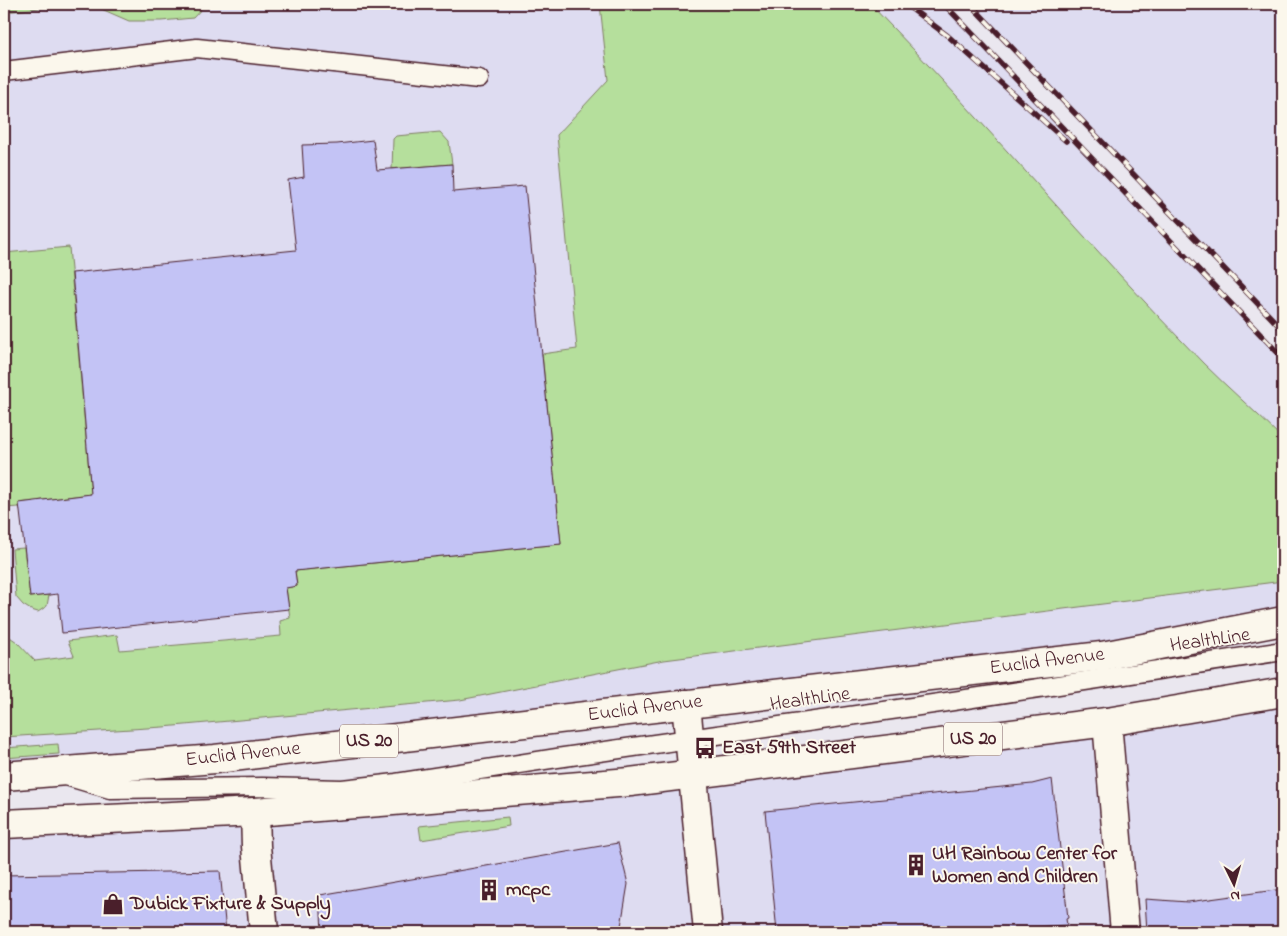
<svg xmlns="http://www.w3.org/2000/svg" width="1287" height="936" viewBox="0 0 1287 936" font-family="'Indie Flower',sans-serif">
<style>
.built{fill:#dedcf1}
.green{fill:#b5df9c;stroke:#807f64}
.building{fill:#c3c3f5;stroke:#4a1f2b}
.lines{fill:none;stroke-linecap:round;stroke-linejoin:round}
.lane-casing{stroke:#4a1f2b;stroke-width:21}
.street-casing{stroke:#4a1f2b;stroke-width:31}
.primary-casing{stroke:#4a1f2b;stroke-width:31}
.lane{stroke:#fbf7ec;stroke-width:18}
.street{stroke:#fbf7ec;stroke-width:28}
.primary{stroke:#fbf7ec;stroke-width:28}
.rail-casing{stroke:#4a1f2b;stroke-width:5.5}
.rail{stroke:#fbf7ec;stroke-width:4;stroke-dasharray:11;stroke-linecap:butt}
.labels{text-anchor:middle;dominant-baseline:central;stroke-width:4;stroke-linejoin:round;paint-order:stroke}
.shield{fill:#fbf7ec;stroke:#7f6065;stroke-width:1}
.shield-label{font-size:19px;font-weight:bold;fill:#4a1f2b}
.street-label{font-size:20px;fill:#4a1f2b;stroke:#fbf7ec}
.poi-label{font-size:20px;font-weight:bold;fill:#4a1f2b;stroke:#fbf7ec;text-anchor:start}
</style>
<rect width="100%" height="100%" fill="#eae7ef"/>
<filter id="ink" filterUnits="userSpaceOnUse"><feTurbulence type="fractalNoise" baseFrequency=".02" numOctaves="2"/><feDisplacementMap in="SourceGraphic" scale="10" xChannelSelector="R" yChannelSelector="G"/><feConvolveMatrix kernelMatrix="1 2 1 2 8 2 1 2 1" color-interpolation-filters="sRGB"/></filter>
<g filter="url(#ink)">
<!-- built -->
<g class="built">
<polygon points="4,4 944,4 1283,358 1283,621 4,776"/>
<polygon points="971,4 1283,4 1283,330 1244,289"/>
<polygon points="1283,692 1283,932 4,932 4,824 255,812"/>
</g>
<!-- green -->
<g class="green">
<polygon points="4,4 75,4 4,12"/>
<polygon points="90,4 206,4 193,18 161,21 129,21"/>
<path d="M600,4H870C984,121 1089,246 1203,363C1229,389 1257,413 1283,439V581L664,660L460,700L163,727L4,737V633L17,642L35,661L74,656L68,641L117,635L120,650L281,636L280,621L290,618L286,588L297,586L295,571L561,544L542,354L577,349L557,135L608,80Z"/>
<polygon points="440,132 449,142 452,164 392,169 393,139 396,136"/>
<polygon points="69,247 91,494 19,503 19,507 4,508 4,253"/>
<polygon points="24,548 30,597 49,595 47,606 38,612 31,610 23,605 16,597 12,549"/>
<polygon points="58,744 59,754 4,758 4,748"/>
<polygon points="508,817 509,826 421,840 419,826"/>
</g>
<!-- building -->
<g class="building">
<polygon points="373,140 377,170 452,164 453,192 525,186 561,544 295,571 297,586 286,588 289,609 62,633 58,594 30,597 19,503 91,494 72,273 296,250 288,180 304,177 302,145 337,144"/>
<polygon points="1052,779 1068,918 1066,919 1067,925 1017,928 962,932 777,932 765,811 1032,784"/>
<polygon points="618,843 628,884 620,932 322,932 320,895"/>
<polygon points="220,871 226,932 4,932 4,875"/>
<polygon points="1283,889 1283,932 1147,932 1145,899 1188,902"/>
</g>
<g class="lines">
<!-- lane casing -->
<g class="lane-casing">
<g id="lane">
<polyline points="4,71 197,48 479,79"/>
<polyline points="66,776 110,789 262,787 342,789 396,783 557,758 940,703 1283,651"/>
</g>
</g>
<!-- street casing -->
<g class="street-casing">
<g id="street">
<polyline points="686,704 708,932"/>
<polyline points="1107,722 1125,932"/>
<polyline points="255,812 256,846 264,932"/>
</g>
</g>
<!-- primary casing -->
<g class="primary-casing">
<g id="primary">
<polyline points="4,776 215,759 1102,656 1283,621"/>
<polyline points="4,824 255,812 630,782 1107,722 1283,692"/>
</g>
</g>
<!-- lane -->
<use href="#lane" class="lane"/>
<!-- street -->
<use href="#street" class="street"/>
<!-- primary -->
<use href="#primary" class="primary"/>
<!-- rail casing -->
<g class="rail-casing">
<g id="rail">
<polyline points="905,4 948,36 1066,141"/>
<polyline points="944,4 1283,358"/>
<polyline points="970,4 1283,330"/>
</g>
</g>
<!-- rail -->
<use href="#rail" class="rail"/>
</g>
</g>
<!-- icons -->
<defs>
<g id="bus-bare" transform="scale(1.725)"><path d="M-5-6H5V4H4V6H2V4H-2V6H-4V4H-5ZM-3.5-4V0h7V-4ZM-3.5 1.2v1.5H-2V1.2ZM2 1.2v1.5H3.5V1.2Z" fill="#4a1f2b" stroke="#fbf7ec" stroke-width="2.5" paint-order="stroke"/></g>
<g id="building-bare" transform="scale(1.725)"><path d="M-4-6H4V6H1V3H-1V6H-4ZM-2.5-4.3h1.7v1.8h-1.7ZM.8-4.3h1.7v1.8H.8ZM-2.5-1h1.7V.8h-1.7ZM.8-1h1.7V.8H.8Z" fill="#4a1f2b" stroke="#fbf7ec" stroke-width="2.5" paint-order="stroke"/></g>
<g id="shop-bare" transform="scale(1.725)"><path d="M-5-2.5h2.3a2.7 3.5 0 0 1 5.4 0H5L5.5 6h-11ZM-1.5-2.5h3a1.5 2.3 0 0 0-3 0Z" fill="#4a1f2b" stroke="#fbf7ec" stroke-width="2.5" paint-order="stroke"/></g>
</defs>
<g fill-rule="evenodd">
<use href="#bus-bare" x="705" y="748"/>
<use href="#building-bare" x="916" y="865"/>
<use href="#building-bare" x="489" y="890"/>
<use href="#shop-bare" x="113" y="904"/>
</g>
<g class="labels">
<!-- shield labels -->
<g class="shield">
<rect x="944" y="722.5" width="58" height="33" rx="4"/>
<rect x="340" y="724.5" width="58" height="33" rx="4"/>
</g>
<g class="shield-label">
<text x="973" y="739">US 20</text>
<text x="369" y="741">US 20</text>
</g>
<!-- street labels -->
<g class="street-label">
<text transform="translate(1210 641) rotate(-8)">HealthLine</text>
<text transform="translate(1047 662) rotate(-7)">Euclid Avenue</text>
<text transform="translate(810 700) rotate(-8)">HealthLine</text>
<text transform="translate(645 709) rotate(-7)">Euclid Avenue</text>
<text transform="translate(243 755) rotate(-6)">Euclid Avenue</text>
</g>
<!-- poi labels -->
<g class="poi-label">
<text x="722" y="748">East 59th Street</text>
<text x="932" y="854">UH Rainbow Center for<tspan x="932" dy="23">Women and Children</tspan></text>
<text x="506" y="890">mcpc</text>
<text x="130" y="904">Dubick Fixture &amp; Supply</text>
</g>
</g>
<!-- margin -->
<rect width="1287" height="936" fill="none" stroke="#fbf7ec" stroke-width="20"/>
<rect x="10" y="10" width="1267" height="916" fill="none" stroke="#4a1f2b" stroke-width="2" filter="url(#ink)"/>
<!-- north arrow -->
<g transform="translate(1234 884) rotate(175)" stroke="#fbf7ec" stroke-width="4" paint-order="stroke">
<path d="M0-4L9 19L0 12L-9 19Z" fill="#4a1f2b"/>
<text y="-8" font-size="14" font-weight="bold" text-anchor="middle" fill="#4a1f2b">N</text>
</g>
</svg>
